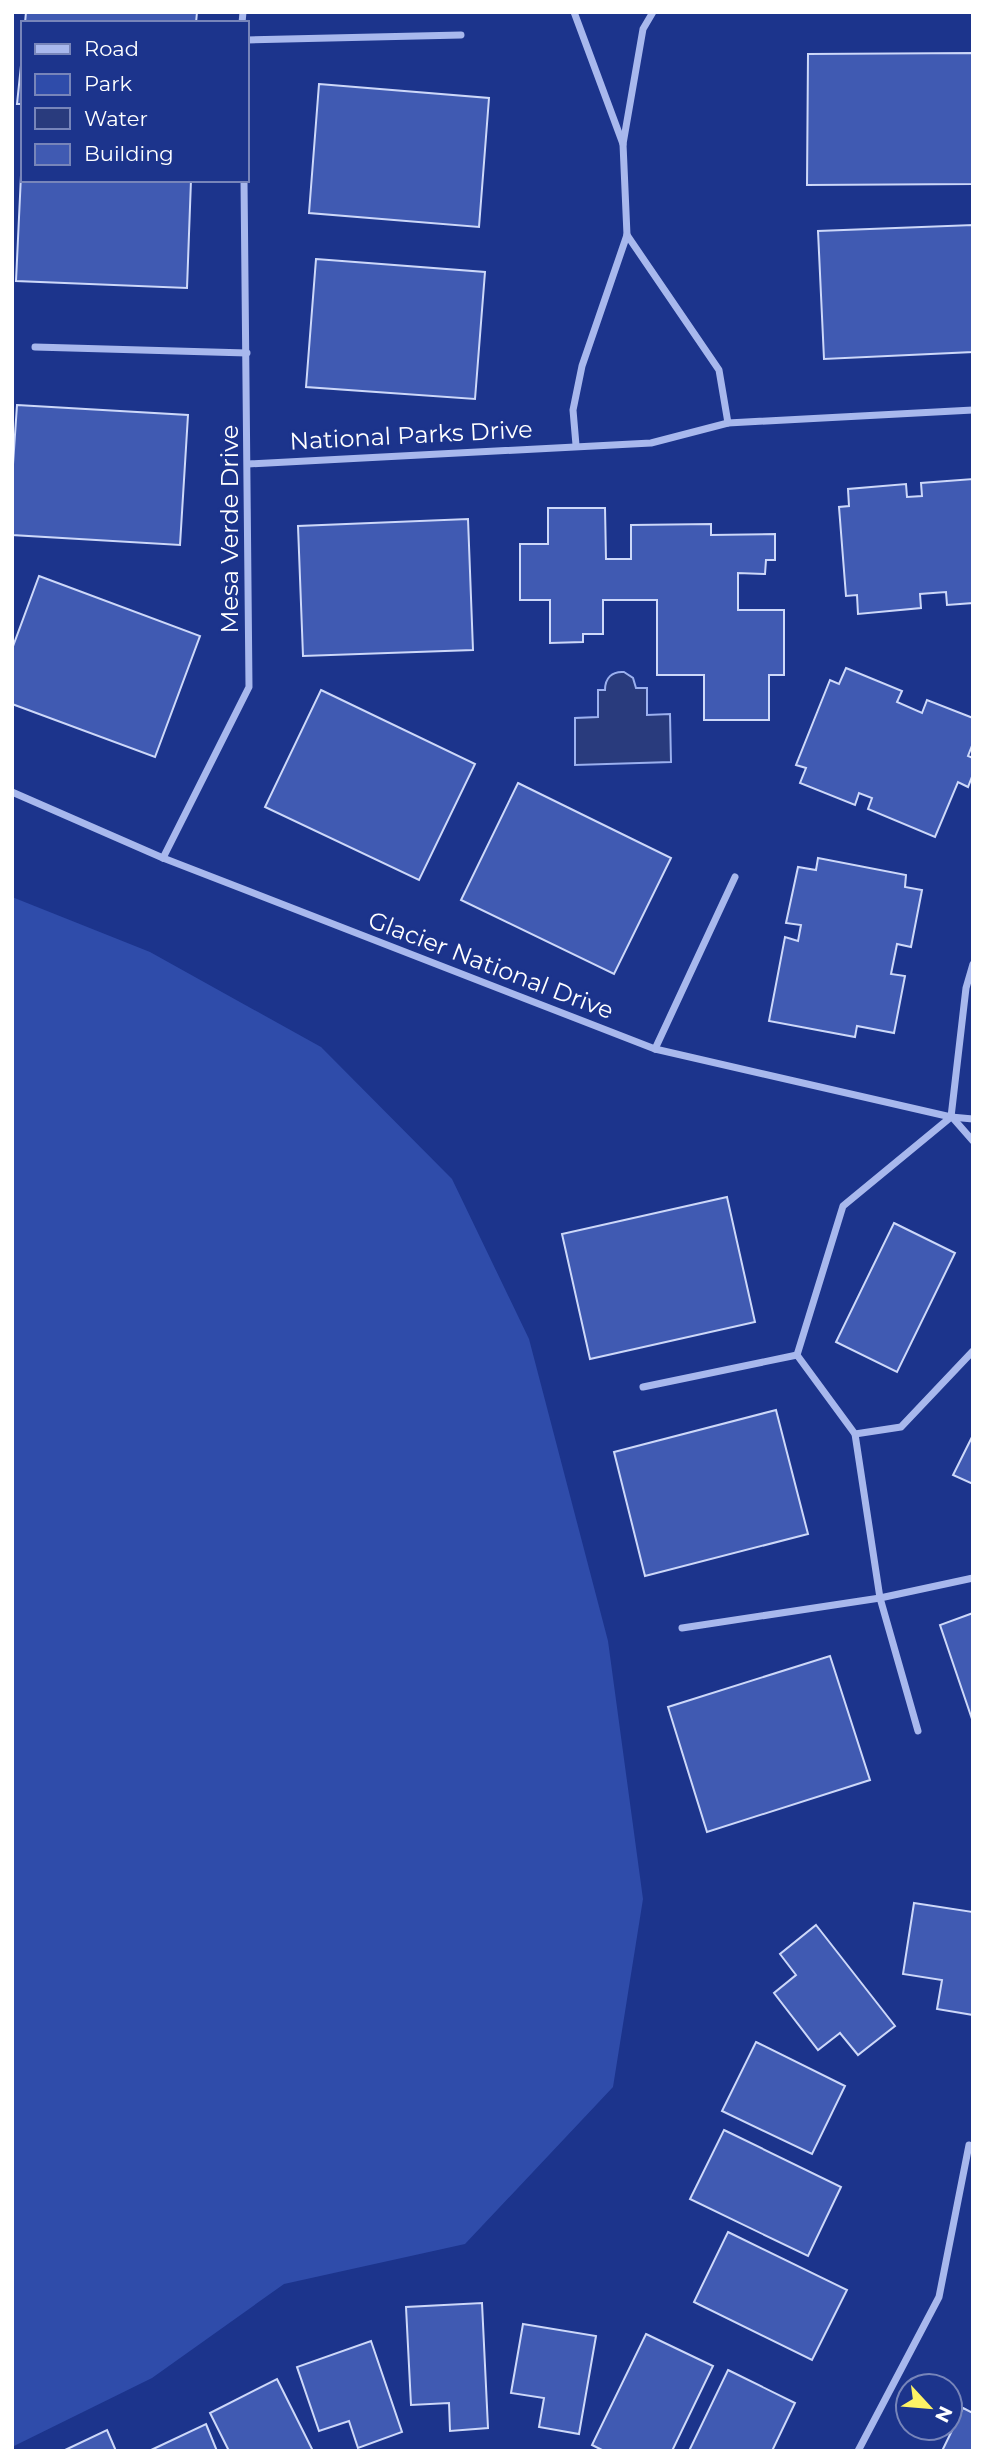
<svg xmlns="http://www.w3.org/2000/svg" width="985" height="2463" viewBox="0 0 985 2463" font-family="Montserrat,sans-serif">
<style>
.green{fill:#2f4caa}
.water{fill:#293b7d;stroke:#9bb0ef;stroke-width:2}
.building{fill:#405ab2;stroke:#cdd8f9;stroke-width:2}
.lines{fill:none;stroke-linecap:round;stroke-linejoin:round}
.street{stroke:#a8b8ed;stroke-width:7}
.labels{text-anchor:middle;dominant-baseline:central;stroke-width:6;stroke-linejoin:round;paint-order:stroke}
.street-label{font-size:24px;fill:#fff;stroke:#1c348c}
</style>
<rect width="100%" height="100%" fill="#1c348c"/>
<!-- green -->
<polygon class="green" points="12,897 150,952 321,1047 452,1179 529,1339 608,1641 643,1899 613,2087 465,2244 284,2284 152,2378 12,2447"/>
<!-- water -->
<path class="water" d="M624,672L633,678L636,688H647V715L670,714L671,762L575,765V718L598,717V690H605C605,678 612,671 624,672Z"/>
<!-- building -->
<g class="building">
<polygon points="26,12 197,12 196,23 25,23"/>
<polygon points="23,46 23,104 17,104"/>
<polygon points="973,53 973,184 807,185 808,54"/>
<polygon points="319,84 489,98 479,227 309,213"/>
<polygon points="22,154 23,180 191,180 187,288 16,281"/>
<polygon points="973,225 973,352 824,359 818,231"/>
<polygon points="316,259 485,272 475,399 306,387"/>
<polygon points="17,405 188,415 180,545 12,535 12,479"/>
<polygon points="973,479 973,603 947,605 946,592 920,594 921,608 858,614 857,595 846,596 839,507 849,506 848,489 906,484 907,497 922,496 921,483"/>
<polygon points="548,508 605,508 606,559 631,559 631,525 711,524 711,535 775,534 775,560 766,560 765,574 738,573 738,610 784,610 784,675 769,675 769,720 704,720 704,675 657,675 657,600 603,600 603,634 583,634 583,642 550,643 550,600 520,600 520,544 548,544"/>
<polygon points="468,519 473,650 303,656 298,526"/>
<polygon points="39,576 200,636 155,757 12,704 12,649"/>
<polygon points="846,668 902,691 897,702 922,713 927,700 973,718 973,743 968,756 973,758 973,774 968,787 958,782 935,837 868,809 872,798 859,793 855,805 800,783 806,768 796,765 830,680 839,684"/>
<polygon points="321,690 475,764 419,880 265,807"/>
<polygon points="518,783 671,858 614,974 461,900"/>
<polygon points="818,858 906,875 905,887 922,890 911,947 897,944 891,974 905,976 894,1033 857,1026 855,1037 769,1021 785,937 798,941 801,925 786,923 798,867 816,870"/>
<polygon points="727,1197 755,1322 590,1359 562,1234"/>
<polygon points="894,1223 955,1253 897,1372 836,1342"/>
<polygon points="776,1410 808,1534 645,1576 614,1452"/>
<polygon points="973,1435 973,1484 953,1475"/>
<polygon points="973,1613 973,1722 940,1625"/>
<polygon points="830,1656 870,1780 707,1832 668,1707"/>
<polygon points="914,1903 973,1912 973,2015 937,2009 942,1980 903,1974"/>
<polygon points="816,1925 895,2026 858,2055 840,2033 818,2050 774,1993 796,1975 780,1954"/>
<polygon points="756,2042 845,2086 812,2154 722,2111"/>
<polygon points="724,2130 841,2187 808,2256 690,2199"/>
<polygon points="728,2232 847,2290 812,2360 694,2302"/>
<polygon points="482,2303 488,2428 450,2431 449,2403 411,2405 406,2307"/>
<polygon points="523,2324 596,2336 579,2434 539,2427 544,2398 511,2393"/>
<polygon points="646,2334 713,2366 672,2451 604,2451 592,2445"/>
<polygon points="371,2341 402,2432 358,2448 349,2421 319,2431 297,2367"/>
<polygon points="728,2370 795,2403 772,2451 689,2451"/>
<polygon points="277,2379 313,2451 229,2451 210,2413"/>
<polygon points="963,2408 973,2413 973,2451 942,2451"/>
<polygon points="206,2424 217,2451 149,2451"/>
<polygon points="107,2430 116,2451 63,2451"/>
</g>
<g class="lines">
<!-- street -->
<g class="street">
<polyline points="574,12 623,144"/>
<polyline points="242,23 243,12"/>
<polyline points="247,40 461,35"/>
<polyline points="627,235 719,370 728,423"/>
<polyline points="35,347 247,353"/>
<polyline points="576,445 573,410 582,366 627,235 623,144 643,29 653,12"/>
<polyline points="248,464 651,443 728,423 973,410"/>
<polyline points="12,792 163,858 655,1049 951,1117 973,1119"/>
<polyline points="163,858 249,687 244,180"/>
<polyline points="973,964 966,988 951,1117 843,1206 797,1355 855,1434 901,1427 973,1351"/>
<polyline points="655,1049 735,877"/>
<polyline points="952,1117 973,1141"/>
<polyline points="643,1387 797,1355"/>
<polyline points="855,1434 880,1598 918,1731"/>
<polyline points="682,1628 880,1598 973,1578"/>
<polyline points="858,2451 939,2297 969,2145"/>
</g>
</g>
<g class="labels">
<!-- street labels -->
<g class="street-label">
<text transform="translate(411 435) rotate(-3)">National Parks Drive</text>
<text transform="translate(229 529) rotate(-90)">Mesa Verde Drive</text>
<text transform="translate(491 965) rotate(21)">Glacier National Drive</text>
</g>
</g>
<!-- border -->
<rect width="985" height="2463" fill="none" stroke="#ffffff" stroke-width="28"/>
<!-- legend -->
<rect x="21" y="21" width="228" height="161" fill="#1c348c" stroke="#7785ba" stroke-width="2"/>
<rect x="35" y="44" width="35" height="10" fill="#a8b8ed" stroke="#7785ba" stroke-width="2"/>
<text x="84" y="56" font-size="21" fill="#ffffff">Road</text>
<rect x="35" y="74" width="35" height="21" fill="#2f4caa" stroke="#7785ba" stroke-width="2"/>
<text x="84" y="91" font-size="21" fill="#ffffff">Park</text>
<rect x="35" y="108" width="35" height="21" fill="#293b7d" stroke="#7785ba" stroke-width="2"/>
<text x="84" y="126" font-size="21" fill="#ffffff">Water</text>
<rect x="35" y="144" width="35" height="21" fill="#405ab2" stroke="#7785ba" stroke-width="2"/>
<text x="84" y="161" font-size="21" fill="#ffffff">Building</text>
<!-- north arrow -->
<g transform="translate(929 2407) rotate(116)"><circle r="33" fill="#1c348c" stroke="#7785ba" stroke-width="2"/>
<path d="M0-5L12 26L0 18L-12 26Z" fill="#fef365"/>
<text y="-10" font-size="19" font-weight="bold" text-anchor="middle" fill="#ffffff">N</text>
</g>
</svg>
